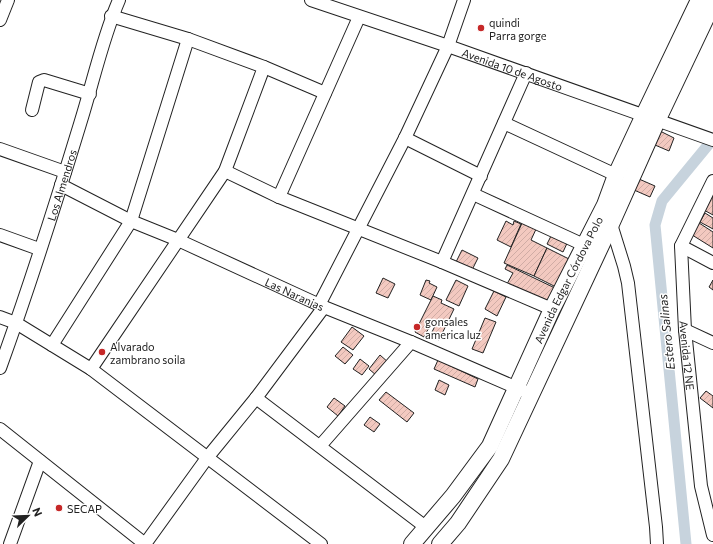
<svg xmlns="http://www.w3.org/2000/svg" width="713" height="544" viewBox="0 0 713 544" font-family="Commissioner,sans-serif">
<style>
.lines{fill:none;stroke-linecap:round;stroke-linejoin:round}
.canal{stroke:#c7d3dd;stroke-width:11}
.building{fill:url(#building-hatch);stroke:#222}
.minor-casing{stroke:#222;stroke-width:14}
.major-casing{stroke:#222;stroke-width:18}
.minor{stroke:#fff;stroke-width:12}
.major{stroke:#fff;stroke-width:16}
.poi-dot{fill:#c62828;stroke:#fff;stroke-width:1.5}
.labels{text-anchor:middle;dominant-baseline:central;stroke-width:3;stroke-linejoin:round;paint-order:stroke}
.poi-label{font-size:11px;fill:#222;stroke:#fff;text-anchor:start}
.street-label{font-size:11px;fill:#222;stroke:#fff}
.water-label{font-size:12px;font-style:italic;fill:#222;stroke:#fff}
</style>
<defs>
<pattern id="building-hatch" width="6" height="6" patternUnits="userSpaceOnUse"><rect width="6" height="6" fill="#f3c9c0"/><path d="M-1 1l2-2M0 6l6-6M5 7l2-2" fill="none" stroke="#d0aca5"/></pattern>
</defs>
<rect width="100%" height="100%" fill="#fff"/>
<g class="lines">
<!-- canal -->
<polyline class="canal" points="686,544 655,225 662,201 713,139"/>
</g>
<!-- building -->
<g class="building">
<polygon points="660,131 674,138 669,151 655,145"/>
<polygon points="639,179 655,186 650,197 634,190"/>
<polygon points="709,196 713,198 713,215 702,209"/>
<polygon points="705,213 713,218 713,229 700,222"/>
<polygon points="506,221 513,225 514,221 521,224 511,247 497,240"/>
<polygon points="523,221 537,227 531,240 547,248 534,276 504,263"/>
<polygon points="696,221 713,232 713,248 689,233"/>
<polygon points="553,232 569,239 563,252 547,244"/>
<polygon points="547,248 573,261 560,289 534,276"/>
<polygon points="462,250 478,258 472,270 456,262"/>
<polygon points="507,265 557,289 550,304 507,284 513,273 505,269"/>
<polygon points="383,278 395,284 388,298 376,293"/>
<polygon points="426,280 430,281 429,283 437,287 431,300 420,295"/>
<polygon points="456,280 468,286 459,306 446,300"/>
<polygon points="713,280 713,290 709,287"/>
<polygon points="494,291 506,297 497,316 485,309"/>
<polygon points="433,296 442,300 441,303 454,309 439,340 430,336 437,322 433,320 424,337 415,332"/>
<polygon points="485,318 496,322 483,353 472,349"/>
<polygon points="352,327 364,336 353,350 341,342"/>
<polygon points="343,347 353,355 345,364 335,356"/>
<polygon points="380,355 389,363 377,376 369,369"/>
<polygon points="360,359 369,366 362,375 353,369"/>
<polygon points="438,360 478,379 475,387 434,369"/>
<polygon points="439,380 449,385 445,395 435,390"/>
<polygon points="706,391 713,396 713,408 700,398"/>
<polygon points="386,392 414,413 407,422 379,400"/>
<polygon points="334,398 345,406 338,416 327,407"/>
<polygon points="370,417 380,424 374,432 364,425"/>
</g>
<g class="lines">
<!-- minor casing -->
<g class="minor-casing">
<g id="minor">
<path id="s1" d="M311,0L448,46L713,140"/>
<polyline points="111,16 188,39 264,67 325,93"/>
<polyline points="0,20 8,0"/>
<polyline points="32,110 39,82 44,80 90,94"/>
<polyline points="504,123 616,175"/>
<polyline points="405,138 481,176"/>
<polyline points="0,149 65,172"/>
<polyline points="225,171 279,197 442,262 552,309"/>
<path id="s2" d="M713,181L681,246L685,330L701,486L713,535"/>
<path id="s3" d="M61,185L131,221L178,240L324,307L411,342L524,391"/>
<polyline points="473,194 584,245"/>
<polyline points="279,197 359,17"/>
<polyline points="610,221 624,266 628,283 656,527 657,544"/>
<polyline points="0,235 39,249"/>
<polyline points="681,246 713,263"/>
<polyline points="442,262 526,73"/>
<polyline points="319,305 405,138 448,46 464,0"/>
<polyline points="0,317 16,323 91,369 321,544"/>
<polyline points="685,330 713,343"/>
<polyline points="52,345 131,221 188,39"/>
<path id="s4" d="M0,368C29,288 55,206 80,124C93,83 102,39 119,0"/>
<polyline points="91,369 225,171 264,67"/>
<polyline points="256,398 427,528"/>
<polyline points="0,429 145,544"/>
<polyline points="320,446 411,342"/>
<polyline points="10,544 40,461"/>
<polyline points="145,544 207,458 256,398 324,307"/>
</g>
</g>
<!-- major casing -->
<g class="major-casing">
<g id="major">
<path id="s5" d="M412,544L453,496L490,446L552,309L605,205L616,175L644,115L699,0"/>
<polyline points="440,544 458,523 501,459 611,224 657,121 713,3"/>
</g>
</g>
<!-- minor -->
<use href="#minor" class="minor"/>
<!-- major -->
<use href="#major" class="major"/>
</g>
<!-- markers -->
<g class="poi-dot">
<circle cx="481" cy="28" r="4"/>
<circle cx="417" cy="327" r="4"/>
<circle cx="102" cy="352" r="4"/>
<circle cx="59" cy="508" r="4"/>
</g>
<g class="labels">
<!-- poi labels -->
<g class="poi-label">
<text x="489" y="22">quindi<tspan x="489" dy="13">Parra gorge</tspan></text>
<text x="425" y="321">gonsales<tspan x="425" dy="13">america luz</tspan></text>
<text x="110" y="346">Alvarado<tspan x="110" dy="13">zambrano soila</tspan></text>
<text x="67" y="508">SECAP</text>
</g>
<!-- street labels -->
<g class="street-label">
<text stroke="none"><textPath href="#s1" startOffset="213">Avenida 10 de Agosto</textPath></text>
<text stroke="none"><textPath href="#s4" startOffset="193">Los Almendros</textPath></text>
<text stroke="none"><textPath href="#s5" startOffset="309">Avenida Edgar Córdova Polo</textPath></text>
<text stroke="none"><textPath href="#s3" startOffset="258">Las Naranjas</textPath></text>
<text stroke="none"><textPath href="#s2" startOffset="182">Avenida 12 NE</textPath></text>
</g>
<!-- water labels -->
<g class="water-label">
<text transform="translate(666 332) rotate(-96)">Estero Salinas</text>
</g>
</g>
<!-- north arrow -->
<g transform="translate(28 516) rotate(67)" stroke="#ffffff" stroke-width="3" paint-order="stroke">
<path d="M0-3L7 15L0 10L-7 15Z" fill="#222222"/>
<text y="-6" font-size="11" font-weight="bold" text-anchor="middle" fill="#222222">N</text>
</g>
</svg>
